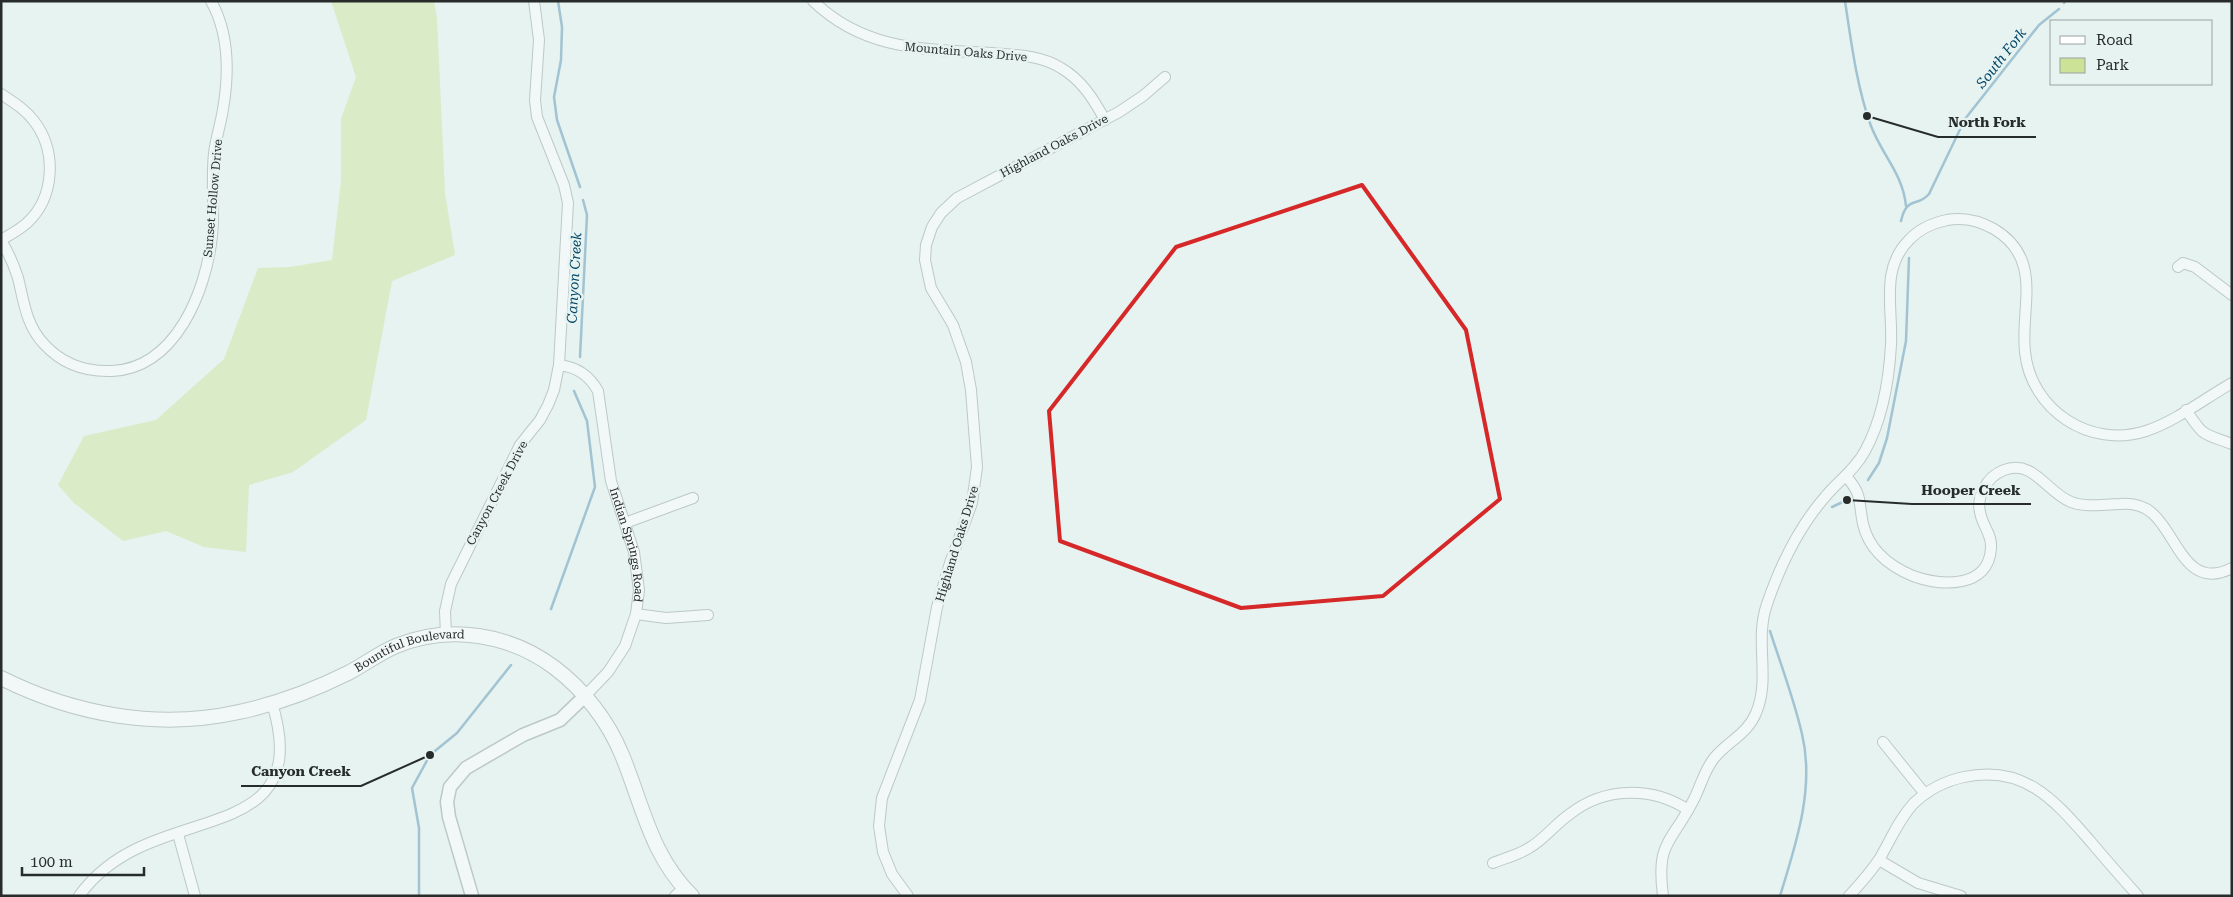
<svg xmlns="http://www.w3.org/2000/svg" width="2233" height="897" viewBox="0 0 2233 897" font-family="'Roboto Serif',serif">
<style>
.green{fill:#cce297}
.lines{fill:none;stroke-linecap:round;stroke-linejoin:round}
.stream{stroke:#518aae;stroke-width:2.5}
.minor-casing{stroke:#8a9794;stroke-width:12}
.tertiary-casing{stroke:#8a9794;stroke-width:15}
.secondary-casing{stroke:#8a9794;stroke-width:16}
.minor{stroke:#fff;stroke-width:10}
.tertiary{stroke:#fff;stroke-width:12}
.secondary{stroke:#fff;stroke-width:14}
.marked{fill:none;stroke:#d62828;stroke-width:4;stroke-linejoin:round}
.labels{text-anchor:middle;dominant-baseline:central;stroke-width:5;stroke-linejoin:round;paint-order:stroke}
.street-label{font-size:12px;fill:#272c2b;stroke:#e6f3f0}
.water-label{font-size:14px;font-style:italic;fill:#054769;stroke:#e6f3f0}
.leader{fill:none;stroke:#272c2b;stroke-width:2}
.callout-dot{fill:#272c2b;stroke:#e6f3f0;stroke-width:2}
.callout-label{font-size:14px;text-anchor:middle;font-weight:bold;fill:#272c2b;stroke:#e6f3f0;stroke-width:5;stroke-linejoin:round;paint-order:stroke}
</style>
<rect width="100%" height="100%" fill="#e6f3f0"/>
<!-- green -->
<polygon class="green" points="331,1 434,1 437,18 445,193 455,255 392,281 366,420 293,472 249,485 246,552 204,547 166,531 123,541 74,503 58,485 84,436 156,420 224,359 258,268 290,267 332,260 341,181 341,119 356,77"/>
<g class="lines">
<!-- stream -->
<g class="stream">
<polyline points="558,1 562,27 561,60 554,97 557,120 580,187"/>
<path d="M1845,1C1851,41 1857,88 1871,126C1882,155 1903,174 1906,206"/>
<polyline points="2064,3 2065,1"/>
<path d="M1901,221C1907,195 1917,208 1929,194L1965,119L2039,25L2059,9"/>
<polyline points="580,357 587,215 583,200"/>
<polyline points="1868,480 1879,463 1887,438 1906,341 1909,258"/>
<polyline points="1832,507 1847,500"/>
<polyline points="551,609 595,487 587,421 574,391"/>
<path d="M1770,631C1781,665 1794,699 1802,734C1815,788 1796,844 1780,896"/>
<polyline points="419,896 419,828 412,788 430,755 457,733 511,665"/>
</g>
<!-- minor casing -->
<g class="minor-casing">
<g id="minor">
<path d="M813,1C865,51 924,49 991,53C1015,55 1040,55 1061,68C1082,80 1094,100 1105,120"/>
<path d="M1,94C13,102 25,109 34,121C57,151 55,197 27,223C19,230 10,235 1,240"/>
<path d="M1,240C8,252 14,265 18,278C24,302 26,325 44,344C62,364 85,372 112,371C176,368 206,291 212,236C215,209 211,181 214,153C216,138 221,123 223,109C229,74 229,33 211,1"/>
<polyline points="2178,267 2183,263 2195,267 2232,295"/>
<path id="s1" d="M559,365C577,367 589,375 598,391L611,481L634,552L639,590L636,614L625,646L608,672L585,696"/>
<path d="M2186,410C2204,437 2202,433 2232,444"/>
<path d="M1846,476C1863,496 1858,500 1863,524C1869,550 1889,566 1913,576C1941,586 1989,589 1991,548C1992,535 1984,528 1981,516C1975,498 1986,477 2004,470C2034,459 2046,492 2071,502C2086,508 2104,504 2120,504C2131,503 2143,505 2152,513C2177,534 2186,592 2232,568"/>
<polyline points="625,523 693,498"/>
<polyline points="636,614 666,618 708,615"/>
<polyline points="446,635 445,611 451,584 520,445 540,420 548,405 554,390 559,365 568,203 564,185 537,117 535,100 539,40 534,1"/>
<polyline points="1883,742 1925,794"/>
<polyline points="178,834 195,896"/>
<polyline points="1879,860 1918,883 1961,896"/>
<path d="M1493,863C1505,858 1518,855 1529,848C1545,839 1555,824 1570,814C1604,787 1652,786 1688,810"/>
<path d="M79,896C94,875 115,859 138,848C213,812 308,821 272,703"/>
<polyline points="675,896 684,888"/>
<polyline points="908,896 892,874 883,852 879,826 882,798 920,700 937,607 950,563 972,503 977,467 971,390 966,362 953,325 931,288 925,260 926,245 932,227 941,213 957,198 1119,112 1143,96 1165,77"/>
<path d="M1663,896C1656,841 1671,844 1693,801C1701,786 1704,770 1715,757C1729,741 1748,733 1756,713C1771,678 1754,641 1767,604C1780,566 1798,528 1825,497C1838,481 1855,470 1865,451C1882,420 1889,380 1891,345C1893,308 1880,269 1909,240C1919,229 1933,223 1947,220C1963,217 1980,221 1994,229C2044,259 2020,307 2025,352C2031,410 2090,449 2146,431C2176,421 2204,399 2232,383"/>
<path d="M1849,896C1860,884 1871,872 1880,858C1891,839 1899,819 1914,803C1928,790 1945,781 1964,777C2025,764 2055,801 2091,842C2106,860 2122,878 2138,896"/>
</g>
</g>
<!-- tertiary casing -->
<g class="tertiary-casing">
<polyline id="tertiary" points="472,896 449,817 447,802 450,787 466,768 523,735 560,720 585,696"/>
</g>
<!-- secondary casing -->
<g class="secondary-casing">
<g id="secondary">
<path id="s2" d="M1,678C75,715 158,730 239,712C276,704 314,690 348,673C364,665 379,653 396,646C449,624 510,634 555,668C584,690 608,721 622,755C643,806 651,856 692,896"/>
</g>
</g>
<!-- minor -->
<use href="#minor" class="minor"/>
<!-- tertiary -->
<use href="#tertiary" class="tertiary"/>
<!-- secondary -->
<use href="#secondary" class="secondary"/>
</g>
<!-- marked area -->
<path d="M0 0H2233V897H0ZM1362,185L1466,330L1500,499L1383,596L1241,608L1060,541L1049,411L1176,247Z" fill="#e6f3f0" fill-opacity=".55" fill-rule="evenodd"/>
<path class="marked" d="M1362,185L1466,330L1500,499L1383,596L1241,608L1060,541L1049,411L1176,247Z"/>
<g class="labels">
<!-- street labels -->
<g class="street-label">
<text transform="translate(966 52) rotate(5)">Mountain Oaks Drive</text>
<text transform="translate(1054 146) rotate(-28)">Highland Oaks Drive</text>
<text transform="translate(213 198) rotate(-85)">Sunset Hollow Drive</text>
<text transform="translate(497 493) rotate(-62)">Canyon Creek Drive</text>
<text transform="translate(957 544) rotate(-73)">Highland Oaks Drive</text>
<text stroke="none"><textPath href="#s1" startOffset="206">Indian Springs Road</textPath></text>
<text stroke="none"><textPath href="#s2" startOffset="428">Bountiful Boulevard</textPath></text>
</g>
<!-- water labels -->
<g class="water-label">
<text transform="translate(2001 58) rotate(-52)">South Fork</text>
<text transform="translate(574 278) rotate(-87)">Canyon Creek</text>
</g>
</g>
<!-- callouts -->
<path class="leader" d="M1867 116L1938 137H2036M1847 500L1912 504H2031M430 755L361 786H241"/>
<g class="callout-dot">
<circle cx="1867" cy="116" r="5"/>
<circle cx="1847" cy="500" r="5"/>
<circle cx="430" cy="755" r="5"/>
</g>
<g class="callout-label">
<text x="1987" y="127">North Fork</text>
<text x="1971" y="495">Hooper Creek</text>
<text x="301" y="776">Canyon Creek</text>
</g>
<!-- border -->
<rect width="2233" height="897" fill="none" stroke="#272c2b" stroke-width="5"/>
<!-- legend -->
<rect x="2050" y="20" width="162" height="65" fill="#e6f3f0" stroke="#9aa3a1"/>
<rect x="2060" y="36" width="25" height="8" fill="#ffffff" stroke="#9aa3a1"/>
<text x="2096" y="45" font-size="15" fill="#272c2b">Road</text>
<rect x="2060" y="58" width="25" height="15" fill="#cce297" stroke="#9aa3a1"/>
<text x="2096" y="70" font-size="15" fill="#272c2b">Park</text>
<!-- scale -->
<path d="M22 867v8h122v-8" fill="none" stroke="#272c2b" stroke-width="2.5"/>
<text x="30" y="867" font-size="15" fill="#272c2b" stroke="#e6f3f0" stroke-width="4" paint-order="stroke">100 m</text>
</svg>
